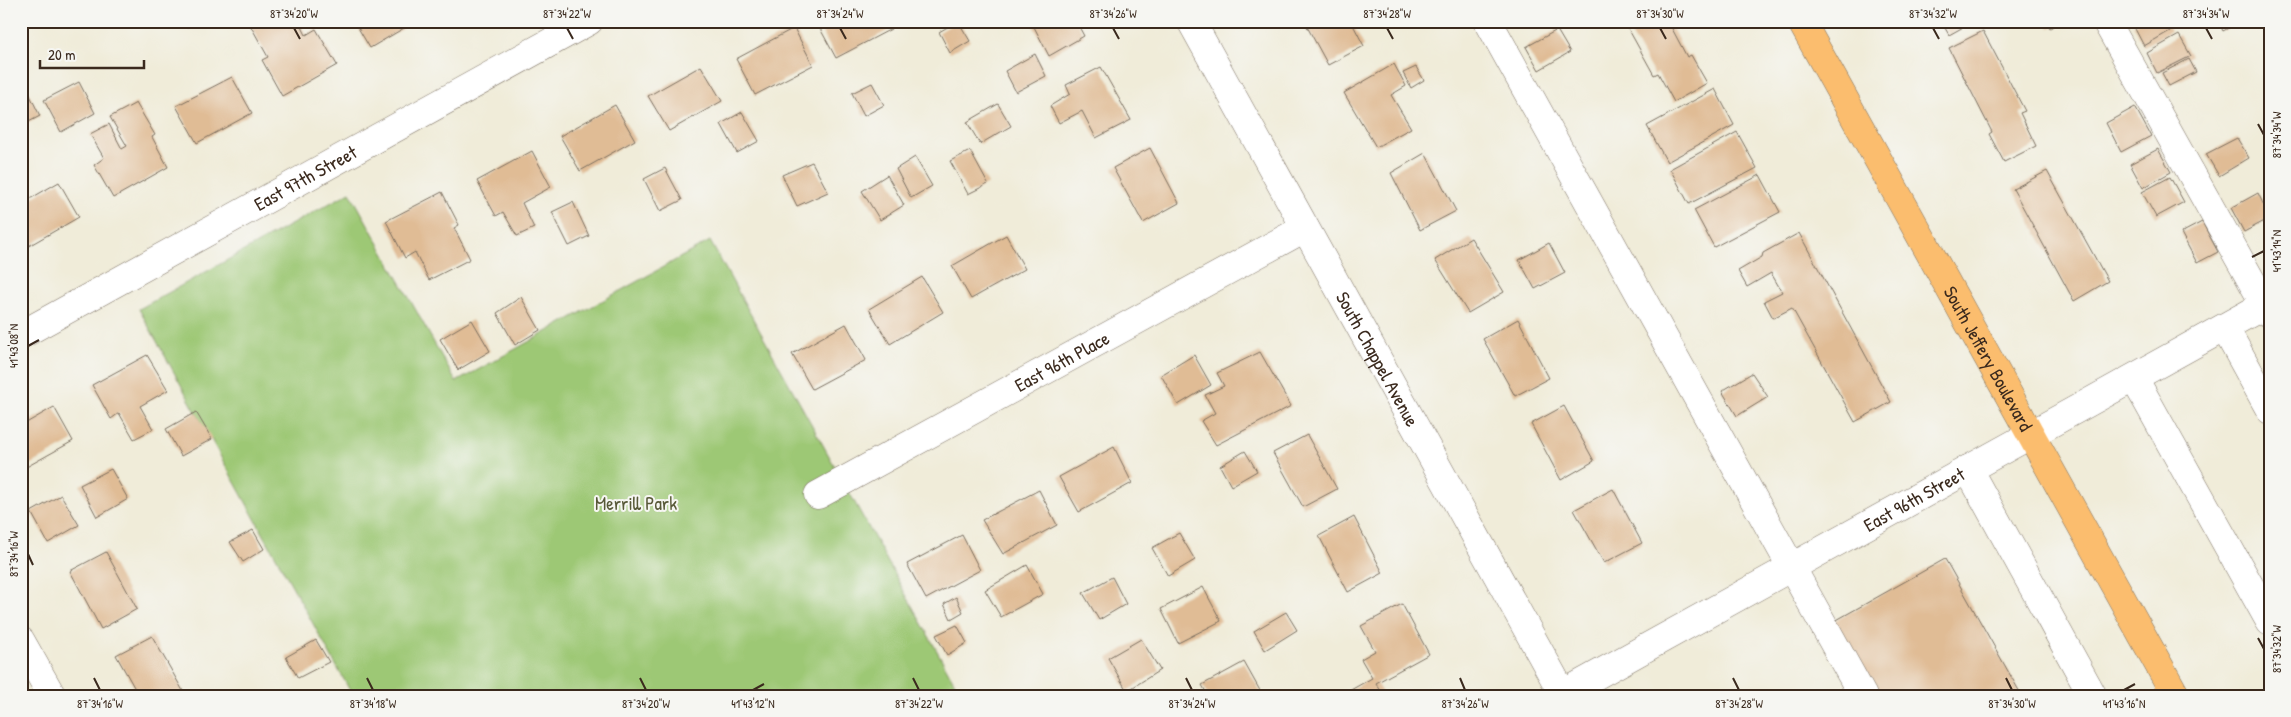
<svg xmlns="http://www.w3.org/2000/svg" width="2291" height="717" viewBox="0 0 2291 717" font-family="'Patrick Hand',sans-serif">
<style>
.green{fill:#9dc874;stroke:#6c7949}
.building{fill:#e0bc95}
.lines{fill:none;stroke-linecap:round;stroke-linejoin:round}
.minor-casing{stroke:#7a6e5f;stroke-width:29}
.major-casing{stroke:#7a6e5f;stroke-width:29}
.minor{stroke:#fff;stroke-width:28}
.major{stroke:#fbbd6e;stroke-width:28}
.ticks{fill:none;stroke:#3b2a1e;stroke-width:2}
.labels{text-anchor:middle;dominant-baseline:central;stroke-width:4;stroke-linejoin:round;paint-order:stroke}
.street-label{font-size:19px;fill:#3b2a1e;stroke:#f6f6f2}
.park-label{font-size:19px;fill:#585938;stroke:#f6f6f2}
.neatline{fill:none;stroke:#3b2a1e;stroke-width:2}
.ticks-label{font-size:12px;text-anchor:middle;fill:#3b2a1e}
</style>
<rect width="100%" height="100%" fill="#f6f6f2"/>
<filter id="ink" filterUnits="userSpaceOnUse"><feTurbulence type="fractalNoise" baseFrequency=".02" numOctaves="2"/><feDisplacementMap in="SourceGraphic" scale="10" xChannelSelector="R" yChannelSelector="G"/><feConvolveMatrix kernelMatrix="1 2 1 2 8 2 1 2 1" color-interpolation-filters="sRGB"/></filter>
<filter id="wash" filterUnits="userSpaceOnUse"><feTurbulence type="fractalNoise" baseFrequency=".0096" numOctaves="4" result="noise"/><feDisplacementMap in="SourceGraphic" scale="20" xChannelSelector="R" yChannelSelector="G"/><feGaussianBlur stdDeviation="1.12" result="paint"/><feColorMatrix in="noise" values="0 0 0 0 0 0 0 0 0 0 0 0 0 0 0 0 0 1.4 0 .05"/><feComposite in="paint" operator="in"/></filter>
<g filter="url(#wash)">
<rect width="100%" height="100%" fill="#f0ecd9"/>
<!-- green -->
<polygon class="green" points="350,192 456,382 710,241 962,696 353,696 139,309"/>
<g id="blocks">
<!-- building -->
<g class="building">
<polygon points="184,21 198,21 187,27"/>
<polygon points="228,21 239,21 231,26"/>
<polygon points="252,21 299,21 306,35 316,29 337,65 282,96 262,60 268,57 249,23"/>
<polygon points="354,21 416,21 370,48"/>
<polygon points="820,21 887,21 891,29 836,58 817,23"/>
<polygon points="958,21 970,41 950,53 939,32"/>
<polygon points="1031,21 1076,21 1084,36 1049,56"/>
<polygon points="1304,21 1351,21 1364,46 1328,65"/>
<polygon points="1624,21 1668,21 1687,57 1691,55 1707,83 1674,102 1658,73 1654,75"/>
<polygon points="1941,21 1974,21 1949,35"/>
<polygon points="2046,21 2061,21 2050,28"/>
<polygon points="2139,21 2165,21 2170,31 2144,46 2133,25"/>
<polygon points="2218,21 2241,21 2223,31"/>
<polygon points="2244,21 2259,21 2247,27"/>
<polygon points="794,28 813,65 755,95 736,59"/>
<polygon points="1557,30 1570,52 1539,70 1526,47"/>
<polygon points="1983,31 2025,111 2020,113 2036,146 2004,162 1989,134 1992,132 1949,48"/>
<polygon points="2179,35 2191,56 2157,73 2147,53"/>
<polygon points="1035,54 1046,76 1016,92 1005,71"/>
<polygon points="2189,59 2196,72 2169,86 2162,73"/>
<polygon points="1394,64 1406,86 1391,95 1411,128 1376,147 1344,93"/>
<polygon points="701,66 722,101 669,131 648,96"/>
<polygon points="1101,67 1131,120 1096,138 1082,111 1059,123 1050,106 1070,94 1066,85"/>
<polygon points="1416,67 1424,80 1411,88 1403,73"/>
<polygon points="232,77 252,113 197,143 176,106"/>
<polygon points="79,82 95,113 61,132 44,100"/>
<polygon points="24,83 40,116 21,126 21,85"/>
<polygon points="872,83 884,105 864,116 852,93"/>
<polygon points="1715,89 1734,125 1667,162 1647,126"/>
<polygon points="136,103 155,135 152,137 168,167 113,198 94,165 104,158 90,134 109,124 122,149 127,146 110,117"/>
<polygon points="998,104 1011,126 980,144 967,122"/>
<polygon points="615,105 635,140 580,171 560,136"/>
<polygon points="2135,107 2151,136 2121,152 2106,123"/>
<polygon points="742,112 759,141 737,153 721,124"/>
<polygon points="1737,132 1757,168 1689,204 1670,169"/>
<polygon points="2237,138 2249,158 2219,176 2206,154"/>
<polygon points="1150,148 1179,203 1143,223 1113,168"/>
<polygon points="2158,149 2171,172 2143,188 2130,164"/>
<polygon points="532,151 551,187 522,203 534,228 517,236 503,212 496,216 477,181"/>
<polygon points="970,151 988,184 968,194 950,161"/>
<polygon points="1425,153 1456,211 1420,230 1391,173"/>
<polygon points="915,157 932,186 911,198 896,169"/>
<polygon points="812,162 828,192 797,206 782,175"/>
<polygon points="665,168 682,200 660,211 644,179"/>
<polygon points="2047,171 2108,281 2074,301 2013,189"/>
<polygon points="887,175 904,205 880,220 862,191"/>
<polygon points="1760,175 1780,212 1714,247 1694,210"/>
<polygon points="2170,177 2184,202 2156,217 2142,192"/>
<polygon points="59,182 79,217 25,248 21,242 21,204"/>
<polygon points="442,192 459,225 454,228 470,259 429,280 415,252 405,258 386,221"/>
<polygon points="2258,193 2270,218 2244,232 2231,208"/>
<polygon points="573,202 589,236 569,246 552,212"/>
<polygon points="2202,222 2218,252 2197,263 2181,233"/>
<polygon points="1799,233 1891,402 1855,422 1792,308 1773,318 1764,301 1782,292 1771,273 1747,287 1738,271 1762,257 1763,253"/>
<polygon points="1006,235 1025,269 971,299 952,266"/>
<polygon points="1471,238 1504,292 1468,313 1435,260"/>
<polygon points="1549,243 1565,273 1535,289 1519,260"/>
<polygon points="922,277 943,312 890,344 869,309"/>
<polygon points="521,297 540,330 515,345 497,313"/>
<polygon points="1518,319 1549,378 1515,396 1483,339"/>
<polygon points="472,320 490,351 458,370 440,339"/>
<polygon points="846,324 866,360 812,389 792,354"/>
<polygon points="1260,352 1291,406 1216,445 1201,421 1215,413 1205,395 1224,386 1217,373"/>
<polygon points="147,355 168,390 140,406 153,429 134,439 119,413 111,419 92,385"/>
<polygon points="1194,355 1211,385 1178,405 1161,375"/>
<polygon points="1752,373 1768,397 1737,416 1722,391"/>
<polygon points="1564,406 1594,461 1561,480 1531,424"/>
<polygon points="54,407 73,441 21,470 21,426"/>
<polygon points="196,412 212,439 181,456 166,429"/>
<polygon points="1307,435 1337,489 1303,507 1273,453"/>
<polygon points="1114,447 1132,483 1079,512 1059,477"/>
<polygon points="1245,451 1257,471 1231,486 1220,466"/>
<polygon points="111,469 128,499 97,517 80,485"/>
<polygon points="1613,489 1642,543 1604,563 1574,510"/>
<polygon points="1039,490 1057,525 1003,554 982,520"/>
<polygon points="61,495 79,525 48,543 31,512"/>
<polygon points="1354,517 1383,573 1348,592 1319,536"/>
<polygon points="253,530 264,549 243,562 230,542"/>
<polygon points="1179,533 1195,560 1168,576 1152,548"/>
<polygon points="962,535 980,570 926,599 907,564"/>
<polygon points="106,552 137,609 101,629 70,571"/>
<polygon points="1945,559 2022,696 1875,696 1833,622"/>
<polygon points="1027,565 1043,594 1001,617 985,590"/>
<polygon points="1112,577 1126,604 1099,620 1083,593"/>
<polygon points="1203,587 1221,621 1178,643 1161,609"/>
<polygon points="956,597 963,612 951,619 944,604"/>
<polygon points="1402,604 1429,654 1376,683 1384,696 1352,696 1349,691 1372,678 1361,659 1375,651 1361,626"/>
<polygon points="1286,612 1297,630 1265,650 1254,631"/>
<polygon points="957,625 967,643 947,655 936,635"/>
<polygon points="152,636 183,691 174,696 139,696 116,655"/>
<polygon points="1141,639 1160,670 1127,691 1108,658"/>
<polygon points="316,640 329,662 298,678 286,657"/>
<polygon points="1244,662 1263,696 1208,696 1202,685"/>
</g>
</g>
</g>
<g filter="url(#ink)">
<use href="#blocks" fill-opacity="0" stroke="#7a6e5f" stroke-width="1"/>
<g class="lines">
<!-- minor casing -->
<g class="minor-casing">
<g id="minor">
<path id="s1" d="M1191,21L1564,696"/>
<polyline points="1488,21 1863,696"/>
<polyline points="2106,21 2270,314"/>
<polyline points="2225,328 2270,410"/>
<path id="s2" d="M21,335L589,21"/>
<polyline points="2134,378 2270,622"/>
<polyline points="1968,469 2093,696"/>
<path id="s3" d="M818,495L1305,228"/>
<polyline points="21,641 52,696"/>
<path id="s4" d="M1559,696L2270,302"/>
</g>
</g>
<!-- major casing -->
<g class="major-casing">
<g id="major">
<path id="s5" d="M1801,21L2176,696"/>
</g>
</g>
<!-- minor -->
<use href="#minor" class="minor"/>
<!-- major -->
<use href="#major" class="major"/>
</g>
</g>
<!-- ticks -->
<path class="ticks" d="M294,28L300,39M567,28L573,39M840,28L846,39M1113,28L1119,39M1387,28L1393,39M1660,28L1666,39M1933,28L1939,39M2206,28L2212,39M2258,124L2264,135M2252,257L2264,251M28,346L39,340M28,554L33,565M2258,638L2264,649M94,678L100,690M367,678L373,690M640,678L646,690M913,678L919,690M1186,678L1192,690M1460,678L1465,690M1733,678L1739,690M2006,678L2012,690M753,690L764,684M2124,690L2135,684"/>
<g class="labels">
<!-- street labels -->
<g class="street-label">
<text stroke="none"><textPath href="#s2" startOffset="325">East 97th Street</textPath></text>
<text stroke="none"><textPath href="#s1" startOffset="386">South Chappel Avenue</textPath></text>
<text stroke="none"><textPath href="#s5" startOffset="386">South Jeffery Boulevard</textPath></text>
<text stroke="none"><textPath href="#s3" startOffset="278">East 96th Place</textPath></text>
<text stroke="none"><textPath href="#s4" startOffset="406">East 96th Street</textPath></text>
</g>
<!-- park labels -->
<g class="park-label">
<text x="636" y="503">Merrill Park</text>
</g>
</g>
<!-- margin -->
<rect width="2291" height="717" fill="none" stroke="#f6f6f2" stroke-width="55"/>
<!-- scale -->
<path d="M40 60v8h104v-8" fill="none" stroke="#3b2a1e" stroke-width="2.5"/>
<text x="48" y="60" font-size="15" fill="#3b2a1e" stroke="#f6f6f2" stroke-width="4" paint-order="stroke">20 m</text>
<rect x="28" y="28" width="2236" height="662" class="neatline"/>
<g class="ticks-label">
<text x="294" y="18">87°34'20"W</text>
<text x="567" y="18">87°34'22"W</text>
<text x="840" y="18">87°34'24"W</text>
<text x="1113" y="18">87°34'26"W</text>
<text x="1387" y="18">87°34'28"W</text>
<text x="1660" y="18">87°34'30"W</text>
<text x="1933" y="18">87°34'32"W</text>
<text x="2206" y="18">87°34'34"W</text>
<text transform="translate(2277 135) rotate(-90)" y="4">87°34'34"W</text>
<text transform="translate(2277 251) rotate(-90)" y="4">41°43'14"N</text>
<text transform="translate(14 346) rotate(-90)" y="4">41°43'08"N</text>
<text transform="translate(14 554) rotate(-90)" y="4">87°34'16"W</text>
<text transform="translate(2277 649) rotate(-90)" y="4">87°34'32"W</text>
<text x="100" y="708">87°34'16"W</text>
<text x="373" y="708">87°34'18"W</text>
<text x="646" y="708">87°34'20"W</text>
<text x="753" y="708">41°43'12"N</text>
<text x="919" y="708">87°34'22"W</text>
<text x="1192" y="708">87°34'24"W</text>
<text x="1465" y="708">87°34'26"W</text>
<text x="1739" y="708">87°34'28"W</text>
<text x="2012" y="708">87°34'30"W</text>
<text x="2124" y="708">41°43'16"N</text>
</g>
</svg>
